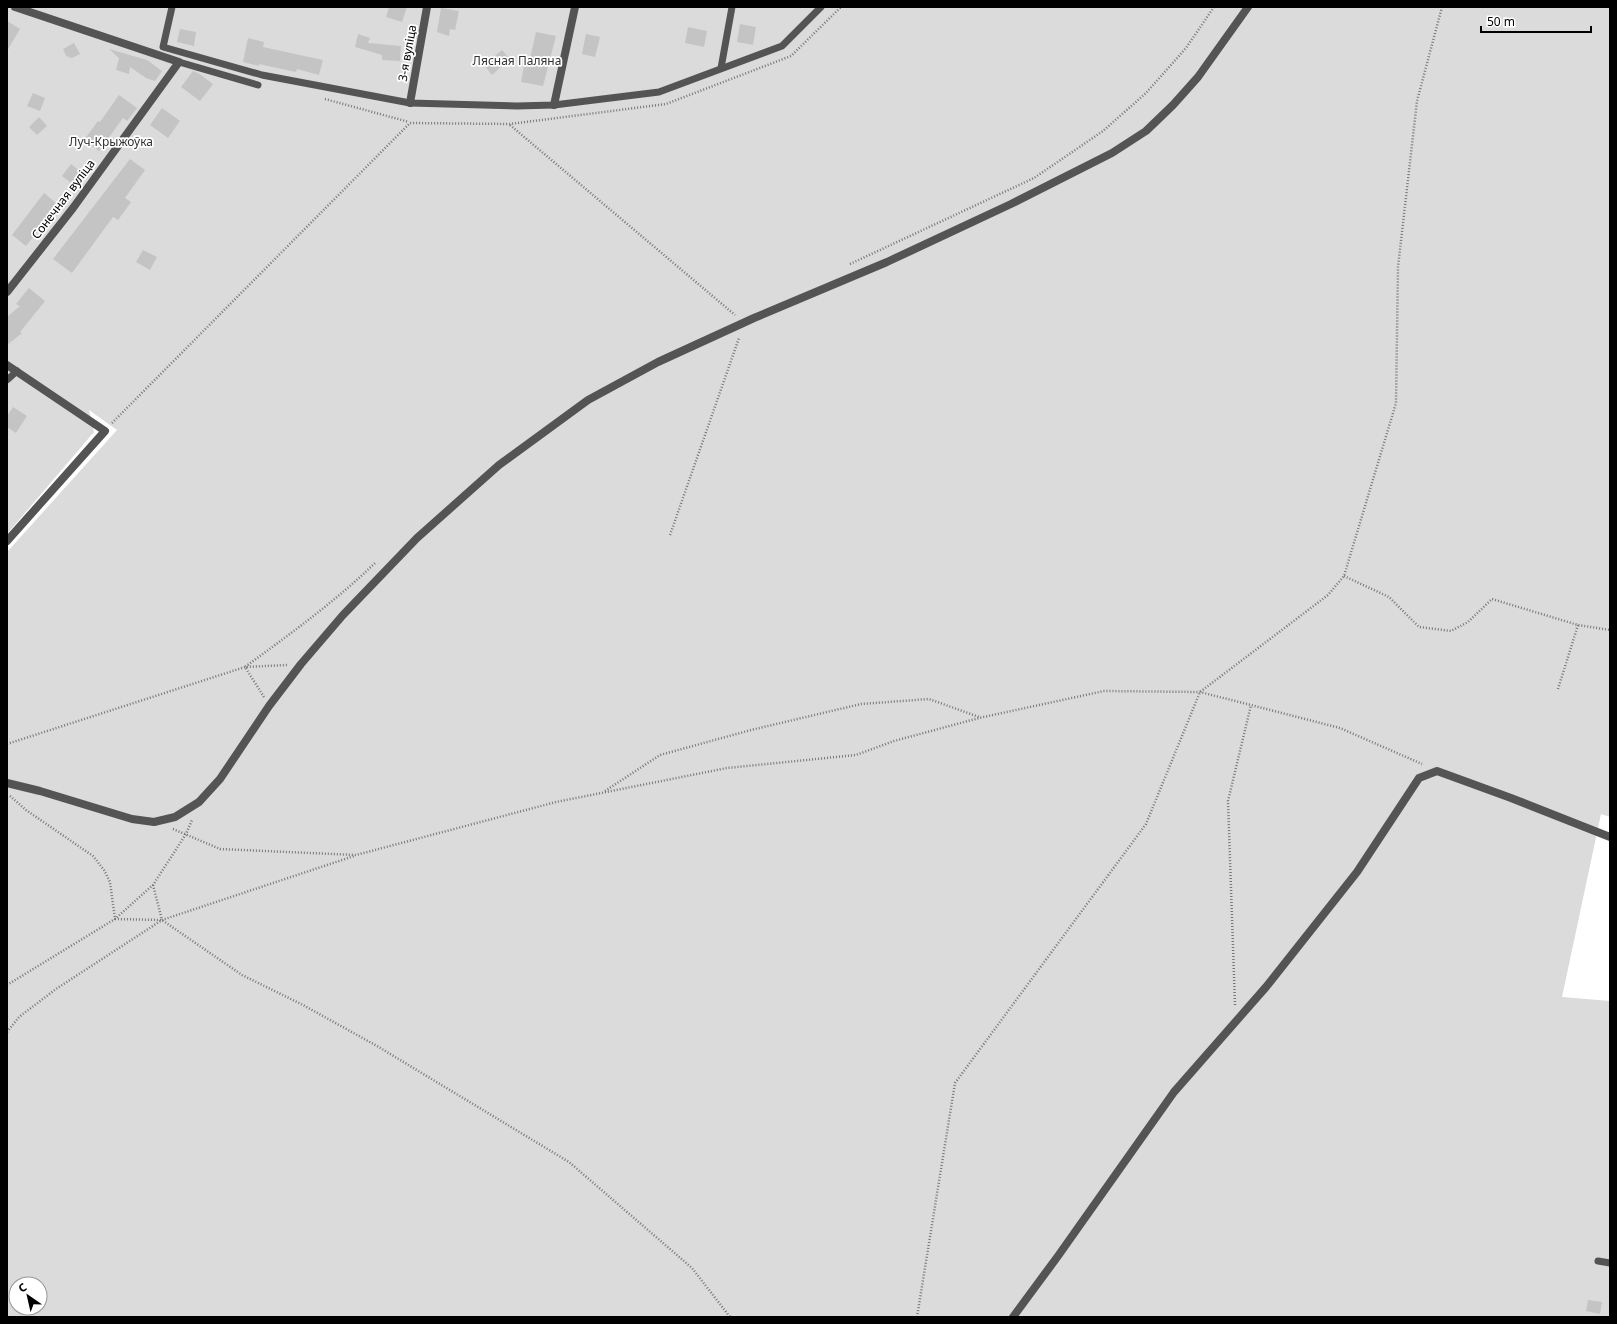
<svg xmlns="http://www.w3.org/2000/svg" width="1617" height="1324" viewBox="0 0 1617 1324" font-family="'Noto Sans',sans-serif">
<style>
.green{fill:#dbdbdb;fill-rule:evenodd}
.building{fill:#c4c4c4}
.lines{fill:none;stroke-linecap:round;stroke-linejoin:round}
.path{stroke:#767676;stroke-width:2.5;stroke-dasharray:1 2;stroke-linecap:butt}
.lane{stroke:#545454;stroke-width:7}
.street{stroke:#545454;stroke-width:8}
.labels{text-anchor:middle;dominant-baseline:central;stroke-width:3.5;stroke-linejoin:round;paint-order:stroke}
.street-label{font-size:12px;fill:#000;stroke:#fff}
.park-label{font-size:12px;fill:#323232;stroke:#fff}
</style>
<rect width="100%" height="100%" fill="#fff"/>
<!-- green -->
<path class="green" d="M7,7H1610V817L1601,814L1562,997L1610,1001V1317H7V552L117,430L89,410L94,432L7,534ZM16,1284H40V1308H16Z"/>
<!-- building -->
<g class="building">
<polygon points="389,7 407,7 402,22 386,17"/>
<polygon points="441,8 459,11 455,30 450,29 449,36 437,32"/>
<polygon points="7,21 20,29 7,51"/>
<polygon points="740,24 756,27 753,45 737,42"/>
<polygon points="688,27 707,31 704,47 685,43"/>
<polygon points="180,29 196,32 194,46 177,42"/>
<polygon points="536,32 556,36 543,86 521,82 524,66 528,67"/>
<polygon points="358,34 370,38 368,43 401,46 400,61 382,60 382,55 355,47"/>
<polygon points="586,34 600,37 595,57 582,54"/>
<polygon points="248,38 264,42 263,47 323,60 319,75 297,69 296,72 259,64 259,66 243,62"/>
<polygon points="74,43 80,54 72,58 66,56 63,49"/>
<polygon points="109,49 147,60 162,71 155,81 146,78 130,67 129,74 116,70 119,58"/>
<polygon points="502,50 510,59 492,75 484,65"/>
<polygon points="193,71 198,73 213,84 200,101 181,87"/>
<polygon points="33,93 45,98 40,111 27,106"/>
<polygon points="119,95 137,108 127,121 123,118 99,151 84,140 98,121 100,122"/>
<polygon points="162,108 180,121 168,138 150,125"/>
<polygon points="39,117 47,126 37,135 29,127"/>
<polygon points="130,159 145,170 125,198 131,202 118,220 113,217 72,273 53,259"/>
<polygon points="71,164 85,175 75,186 62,176"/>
<polygon points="44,193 62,208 52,221 48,218 26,246 12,235"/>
<polygon points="143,250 157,257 150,270 136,262"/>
<polygon points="29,288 45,301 20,332 22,333 7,345 7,317 20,306 16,304"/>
<polygon points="13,407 27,416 16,433 7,427 7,416"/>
<polygon points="1588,1300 1602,1302 1600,1314 1586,1311"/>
</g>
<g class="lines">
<!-- path -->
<g class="path">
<polyline points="325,99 409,122"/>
<polyline points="510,125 735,315"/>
<polyline points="850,264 1034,178 1103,131 1146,93 1186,48 1214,7"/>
<polyline points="112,423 410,123 510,124 666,104 791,56 841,7"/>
<polyline points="670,535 739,338"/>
<polyline points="1344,576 1389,597 1419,627 1451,631 1468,622 1492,599 1578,625 1610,630"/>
<polyline points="1558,689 1578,625"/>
<path d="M264,697L245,667C290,634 336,601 376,562"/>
<polyline points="7,744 245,667 287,665"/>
<polyline points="605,791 660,755 751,730 861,704 929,699 979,717"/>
<polyline points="10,796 26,810 93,856 104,870 110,882 115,919 162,920 242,975 303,1005 377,1046 569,1162 692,1268 730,1317"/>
<polyline points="173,829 220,849 356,855 556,802 727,768 856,755 894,741 979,718 1104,691 1200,692 1340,728 1422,764"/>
<polyline points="153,885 162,920"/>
<polyline points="7,985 115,919 153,885 186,834 192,820"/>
<polyline points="1235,1005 1228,801 1251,705"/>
<polyline points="7,1032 19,1017 56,989 162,920 354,856"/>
<polyline points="917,1317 955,1083 1146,824 1200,692 1328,595 1344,576 1396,403 1398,267 1417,101 1442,7"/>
</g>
<!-- lane -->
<g class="lane">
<polyline points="172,7 163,47 262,75 410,103 517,106 554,105 659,92 782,46 821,7"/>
<polyline points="179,62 258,85"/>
<polyline points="721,68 732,7"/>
<polyline points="7,380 17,371"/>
<polyline points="1598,1261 1610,1263"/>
</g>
<!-- street -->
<g class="street">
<polyline points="410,103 427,7"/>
<polyline points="554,105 575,7"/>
<polyline points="7,292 73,208 179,62 15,7"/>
<polyline points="7,365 105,431 7,541"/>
<polyline points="7,783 40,791 132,819 154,822 175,817 199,802 220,779 269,706 301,664 343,615 417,538 499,465 588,400 658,362 754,318 887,262 1011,204 1112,153 1146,131 1173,105 1198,77 1248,7"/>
<polyline points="1013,1317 1058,1256 1174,1092 1266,987 1357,872 1419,778 1437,771 1511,798 1610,837"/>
</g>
</g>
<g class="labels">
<!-- street labels -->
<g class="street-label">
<text transform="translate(407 53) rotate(-80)">3-я вуліца</text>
<text transform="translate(63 199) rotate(-53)">Сонечная вуліца</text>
</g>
<!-- park labels -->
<g class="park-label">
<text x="517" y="60">Лясная Паляна</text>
<text x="111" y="141">Луч-Крыжоўка</text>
</g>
</g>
<!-- border -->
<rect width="1617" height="1324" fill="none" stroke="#000000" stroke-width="16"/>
<!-- north arrow -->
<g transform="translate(28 1296) rotate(326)"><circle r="19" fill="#ffffff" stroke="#999999"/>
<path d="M0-3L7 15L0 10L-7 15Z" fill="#000000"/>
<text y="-6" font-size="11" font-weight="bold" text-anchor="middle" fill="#000000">С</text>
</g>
<!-- scale -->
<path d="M1481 26v6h110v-6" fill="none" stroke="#000000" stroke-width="2"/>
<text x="1487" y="26" font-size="12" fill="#000000" stroke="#ffffff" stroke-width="3" paint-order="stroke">50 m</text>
</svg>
